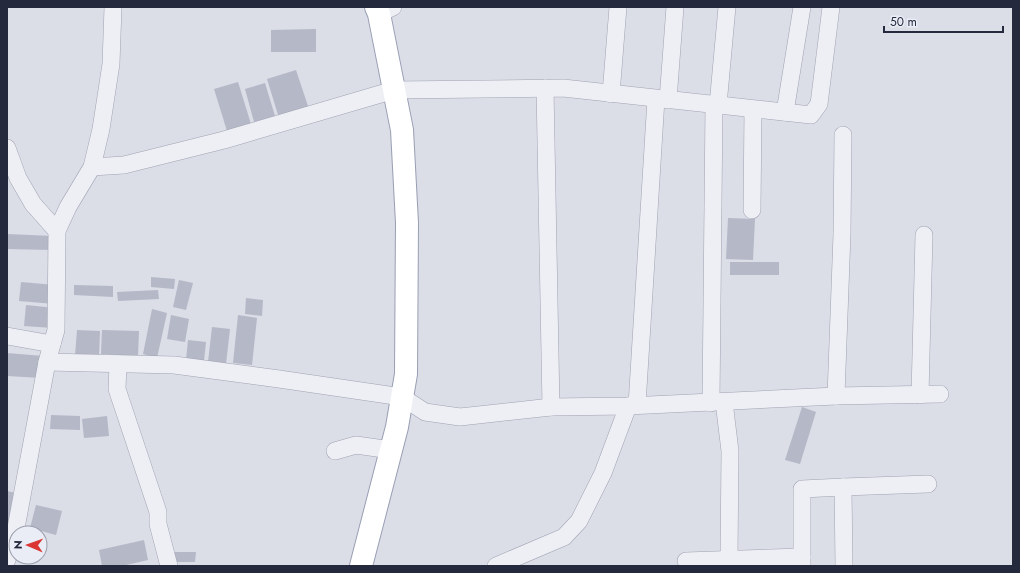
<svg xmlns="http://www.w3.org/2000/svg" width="1020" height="573" viewBox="0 0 1020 573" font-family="Jost,sans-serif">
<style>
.building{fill:#b5b8c7}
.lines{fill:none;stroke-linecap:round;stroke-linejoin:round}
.minor-casing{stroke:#a0a3b1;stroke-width:18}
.major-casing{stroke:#999fb4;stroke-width:24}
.minor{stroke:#eeeff5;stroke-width:17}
.major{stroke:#fff;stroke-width:22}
</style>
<rect width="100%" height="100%" fill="#dbdde7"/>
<!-- building -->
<g class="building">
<polygon points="316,29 316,52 271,52 271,30"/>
<polygon points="296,70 309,109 279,118 267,79"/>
<polygon points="238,82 251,124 227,131 214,89"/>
<polygon points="265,83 275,116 254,122 245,89"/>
<polygon points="728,218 755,219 753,260 726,259"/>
<polygon points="7,234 53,236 52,250 7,249"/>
<rect x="730" y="262" width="49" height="13"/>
<polygon points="151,277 175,279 174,289 151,287"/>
<polygon points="179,280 193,283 186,310 173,307"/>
<polygon points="21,282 55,285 54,304 19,301"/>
<polygon points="74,285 113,286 113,297 74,295"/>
<polygon points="158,290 159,299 118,301 117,292"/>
<polygon points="246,298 263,300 262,316 245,314"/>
<polygon points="26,305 55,308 53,328 24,326"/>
<polygon points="152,309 167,313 157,358 143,354"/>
<polygon points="171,315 189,319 185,342 167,339"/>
<polygon points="238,315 257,318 252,365 233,363"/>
<polygon points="212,327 230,329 226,364 208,362"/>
<polygon points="77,330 100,331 99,357 75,356"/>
<polygon points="102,330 139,331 138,356 101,354"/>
<polygon points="188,340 206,342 204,361 186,360"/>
<polygon points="7,353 43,356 41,378 7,376"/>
<polygon points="802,407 816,412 800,464 785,460"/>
<polygon points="51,415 80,416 80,430 50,429"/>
<polygon points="107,416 109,436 84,438 82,419"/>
<polygon points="7,491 20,494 7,537"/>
<polygon points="36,505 62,511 56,535 30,528"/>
<polygon points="144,540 148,560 122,566 102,566 99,550"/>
<polygon points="169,552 196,552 195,562 169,562"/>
</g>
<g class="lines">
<!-- minor casing -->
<g class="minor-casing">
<g id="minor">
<polyline points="379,14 393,7"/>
<polyline points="545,88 551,407"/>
<polyline points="611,94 618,7"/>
<polyline points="668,100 675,7"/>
<polyline points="718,105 727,7"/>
<polyline points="785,112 802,7"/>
<polyline points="7,148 18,178 33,204 57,231"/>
<polyline points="92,167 124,165 224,140 394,90 563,88 811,115 819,104 831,7"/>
<polyline points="752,210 753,109"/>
<polyline points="7,336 52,344"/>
<polyline points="47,362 174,365 279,379 402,397 425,412 460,417 551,407 628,406 836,396 940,394"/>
<polyline points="118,364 117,389 158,512 158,524 169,566"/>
<polyline points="920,395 924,235"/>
<polyline points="836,396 842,234 843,135"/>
<polyline points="724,402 730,451 729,559"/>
<polyline points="711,403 714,105"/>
<polyline points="637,405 656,99"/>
<polyline points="335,451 356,445 391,450"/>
<polyline points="7,560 16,528 47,362 56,330 57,231 68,207 92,167 101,129 111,64 113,7"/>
<polyline points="686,561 802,557"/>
<polyline points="496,566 564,537 579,521 603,473 628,406"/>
<polyline points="802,566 802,489 843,487"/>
<polyline points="844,566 843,487 928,484"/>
</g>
</g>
<!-- major casing -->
<g class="major-casing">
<polyline id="major" points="361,566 397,427 406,374 407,223 402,130 379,14 376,7"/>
</g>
<!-- minor -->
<use href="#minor" class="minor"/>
<!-- major -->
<use href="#major" class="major"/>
</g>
<!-- border -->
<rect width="1020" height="573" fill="none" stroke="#24293e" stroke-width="16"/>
<!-- north arrow -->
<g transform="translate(28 545) rotate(272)"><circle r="19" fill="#eaedf5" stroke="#9b9fac"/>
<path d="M0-3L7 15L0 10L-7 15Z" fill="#da3532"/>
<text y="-6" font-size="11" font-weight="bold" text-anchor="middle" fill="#24293e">N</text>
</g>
<!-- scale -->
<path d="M884 26v6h119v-6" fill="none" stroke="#24293e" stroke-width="2"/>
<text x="890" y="26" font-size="12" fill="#24293e" stroke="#eaedf5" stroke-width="3" paint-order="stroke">50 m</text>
</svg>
